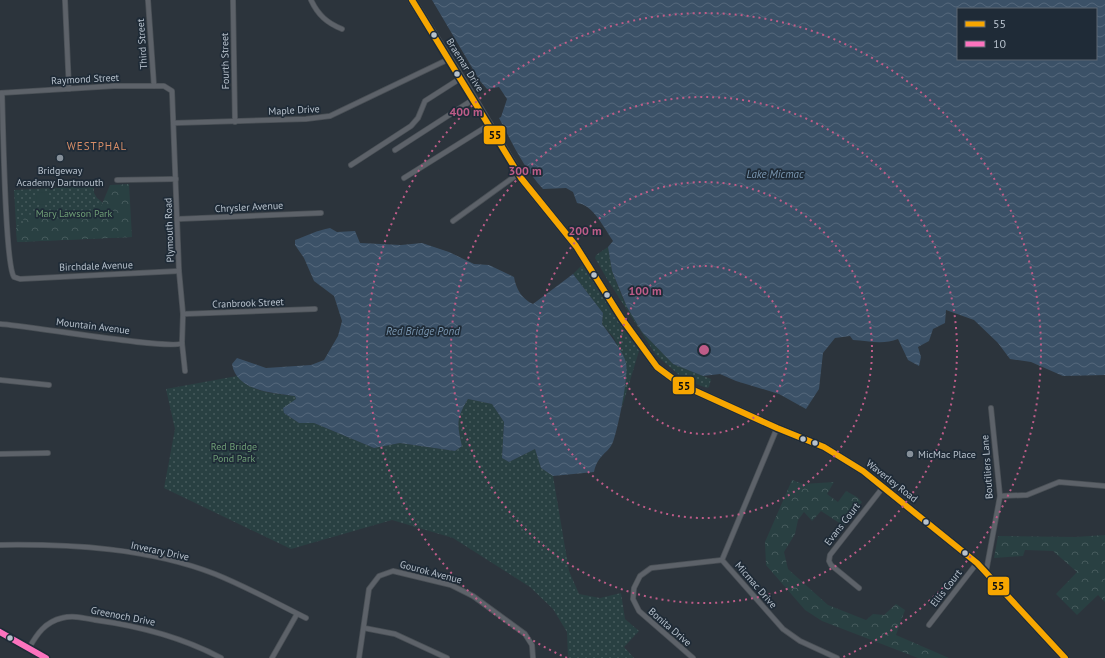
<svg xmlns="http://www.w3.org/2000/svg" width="1105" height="658" viewBox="0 0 1105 658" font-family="'PT Sans',sans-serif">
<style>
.grass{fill:url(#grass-dots)}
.forest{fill:url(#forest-crowns)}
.pitch{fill:#294042}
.water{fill:url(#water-waves);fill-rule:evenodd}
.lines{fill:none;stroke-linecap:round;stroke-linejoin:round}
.minor-casing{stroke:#4a5056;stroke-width:6}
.secondary-casing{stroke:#4a5056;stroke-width:9}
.minor{stroke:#5d6269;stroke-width:4.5}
.secondary{stroke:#5b6168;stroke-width:7}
.bus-1-casing{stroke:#1f2b37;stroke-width:9}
.bus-2-casing{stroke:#1f2b37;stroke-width:9}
.bus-1{stroke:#f7a600;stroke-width:6}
.bus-2{stroke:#fc73be;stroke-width:6}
.ring{fill:none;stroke:#be5c88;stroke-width:2;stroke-dasharray:2 4}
.bus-dot{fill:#b7c1cc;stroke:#1f2b37;stroke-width:1.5}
.poi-dot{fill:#86909a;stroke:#1f2b37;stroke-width:1.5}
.labels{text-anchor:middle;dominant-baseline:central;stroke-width:3.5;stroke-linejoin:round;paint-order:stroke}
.street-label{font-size:10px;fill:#b7c1cc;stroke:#1f2b37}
.poi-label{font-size:10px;fill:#b7c1cc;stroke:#1f2b37}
.park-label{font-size:10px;fill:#6e9d75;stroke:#1f2b37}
.neighbourhood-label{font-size:11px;letter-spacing:1px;fill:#d78d67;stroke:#1f2b37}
.water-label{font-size:11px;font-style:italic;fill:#7895af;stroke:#1f2b37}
.centre{fill:#be5c88;stroke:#1f2b37;stroke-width:2}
.ring-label{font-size:12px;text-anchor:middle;font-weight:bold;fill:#be5c88;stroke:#1f2b37;stroke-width:3.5;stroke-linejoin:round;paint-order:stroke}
.line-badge{stroke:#1f2b37;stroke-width:1.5}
.pale-badge-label{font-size:11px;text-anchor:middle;font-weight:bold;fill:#111}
</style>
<defs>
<pattern id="grass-dots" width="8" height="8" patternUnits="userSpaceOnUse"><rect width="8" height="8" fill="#294042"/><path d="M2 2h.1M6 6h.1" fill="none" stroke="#465a5c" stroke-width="1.8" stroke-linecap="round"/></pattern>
<pattern id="forest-crowns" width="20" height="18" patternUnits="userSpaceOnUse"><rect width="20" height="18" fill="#294042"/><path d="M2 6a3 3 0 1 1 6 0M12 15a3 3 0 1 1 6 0" fill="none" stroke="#465a5c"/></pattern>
<pattern id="water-waves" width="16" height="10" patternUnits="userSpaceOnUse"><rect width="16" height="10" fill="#3b5167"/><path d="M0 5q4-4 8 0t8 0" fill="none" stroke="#55687c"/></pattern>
</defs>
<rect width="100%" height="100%" fill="#2c343c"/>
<!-- grass -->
<g class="grass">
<polygon points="94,186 94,193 97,198 103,203 132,237 17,242 14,190"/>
<polygon points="608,247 612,271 623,299 642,332 673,364 711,379 709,387 707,388 685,380 656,355 607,279 595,258 596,255"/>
<polygon points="583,264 639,351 622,407 626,363 614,338 602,324 603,313 573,274"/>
<path d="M237,376C249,392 276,394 295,396L297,399L284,413L299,423H314L374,448L400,443L455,451L462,446C457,423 456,419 468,399L492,404L504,422L502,458L509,462L535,449L541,468L553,476L569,571L579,594L600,598L621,593L625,619L639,631L624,647L634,658H568L567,632L553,609L530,587L453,538L392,520L291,549L164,488L175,429L166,389Z"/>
</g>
<!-- forest -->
<g class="forest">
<polygon points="129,184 132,237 17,242 16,227 23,223 24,214 77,221 90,218 99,211 110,185"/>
<polygon points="792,480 803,484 834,482 827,494 838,502 846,491 857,497 862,502 844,526 821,511 812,521 804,512 798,520 795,534 784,552 788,569 828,605 866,620 873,614 884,615 896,604 905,610 896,635 949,658 918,658 822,621 805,610 766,565 765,542"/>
<polygon points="1105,535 1105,602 1098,595 1077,615 1056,594 1077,572 1053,551 1025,550 1023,556 994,558 998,536 1075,537"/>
</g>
<!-- pitch -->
<polygon class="pitch" points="48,192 49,204 37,205 36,193"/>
<!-- water -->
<g class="water">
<path d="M432,0H1105V375L1063,376L1031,362L1010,359L998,343L974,320L946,310L945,323L933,329L929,341L918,347L921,357L919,366L908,360L898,339C883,345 869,341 853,340L850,336L835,338L823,353L819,389L806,409L779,394L736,381L720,374L703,376L673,364L642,332L627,307L612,271L608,247L613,241C605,230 593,204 577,203L573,192L566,188L543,189C524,168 512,143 499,118L501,117L507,99L499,87L487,89L480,81ZM958,9H1096V59H958Z"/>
<path d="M330,228L337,232L355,231L360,243L401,245L422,243L449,252L474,264L489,265L514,277C516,289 522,299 533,304L573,274L603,313L602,324C608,332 625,354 626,363C629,375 618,429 613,442C608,454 598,454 594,472L553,476L541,468L535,449L509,462L502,458L504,422L492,404L468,399C456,419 457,424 462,446L455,451L400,443L374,448L314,423H299L284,413L283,408L296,399L295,396C273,393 236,391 232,364L237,358L266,368L311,365L324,360L338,336L342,321L334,296L314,281L304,258L295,245V240C306,236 318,230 330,228Z"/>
</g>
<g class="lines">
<!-- minor casing -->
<g class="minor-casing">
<g id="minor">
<polyline points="65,0 69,89"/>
<polyline points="148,0 154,86"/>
<polyline points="233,0 235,122"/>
<path d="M311,0C318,15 327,23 342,29"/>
<polyline points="0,93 114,86 164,86 172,91 179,271 183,314 182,343 185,371"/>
<path d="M2,93C3,118 5,265 14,277L20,279L179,271"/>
<polyline points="174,123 306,119 330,116 449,59"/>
<polyline points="395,150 474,99"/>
<polyline points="351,165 411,126 418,118 425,101 461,78"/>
<polyline points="404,178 489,125"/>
<polyline points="117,180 176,179"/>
<polyline points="178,219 321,213"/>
<polyline points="453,221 518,174"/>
<polyline points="183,314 315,309"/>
<path d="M0,324C24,325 173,351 182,343"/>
<polyline points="0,380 49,385"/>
<polyline points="777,428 722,560 783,629 800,641 837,658"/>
<polyline points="0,454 48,453"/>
<polyline points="1000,496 1027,495 1059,482 1105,486"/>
<path d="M0,545C72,544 148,548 215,574C247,587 276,603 306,618"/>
<polyline points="986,572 1000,496 991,408"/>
<polyline points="859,588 831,565 829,561 830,555 884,486"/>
<polyline points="929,625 977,563"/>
<polyline points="364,628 395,634 447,658"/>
<polyline points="0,632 46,658"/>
<path d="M29,648C37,634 45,622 62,618C73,615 84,618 95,620C139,626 182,637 221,658"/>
<polyline points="272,658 297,614"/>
<polyline points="359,658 369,589 379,576 393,571 451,585 473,596 525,634 532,645 533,658"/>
<polyline points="693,658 639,611 633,599 634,588 640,576 651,568 722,560"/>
</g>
</g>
<!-- secondary casing -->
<g class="secondary-casing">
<polyline id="secondary" points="412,0 474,99 521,178 576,246 622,319 657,367 680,384 777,428 824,447 863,471 977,563 1065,658"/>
</g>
<!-- minor -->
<use href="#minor" class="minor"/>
<!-- secondary -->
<use href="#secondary" class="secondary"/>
<!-- bus-1 casing -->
<g class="bus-1-casing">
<polyline id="bus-1" points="412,0 521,178 576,246 622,319 657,367 680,384 777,428 824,447 863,471 977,563 1065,658"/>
</g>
<!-- bus-2 casing -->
<g class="bus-2-casing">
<polyline id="bus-2" points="0,632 46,658"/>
</g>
<!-- bus-1 -->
<use href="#bus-1" class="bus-1"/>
<!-- bus-2 -->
<use href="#bus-2" class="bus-2"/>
</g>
<!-- distance rings -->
<g class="ring">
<circle cx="704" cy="350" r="84"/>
<circle cx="704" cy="350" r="168"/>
<circle cx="704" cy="350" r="253"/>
<path d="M567 658A337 337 0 1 1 841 658"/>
</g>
<!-- markers -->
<g class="bus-dot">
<circle cx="434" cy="35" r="3.5"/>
<circle cx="457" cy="74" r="3.5"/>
<circle cx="594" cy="275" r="3.5"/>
<circle cx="607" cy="295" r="3.5"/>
<circle cx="803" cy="439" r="3.5"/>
<circle cx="815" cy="443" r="3.5"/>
<circle cx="926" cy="522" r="3.5"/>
<circle cx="965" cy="553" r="3.5"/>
<circle cx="10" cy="638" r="3.5"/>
</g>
<g class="poi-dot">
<circle cx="60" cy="158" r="4"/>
<circle cx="910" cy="454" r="4"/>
</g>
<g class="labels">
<!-- street labels -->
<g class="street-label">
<text transform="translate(142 44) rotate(-94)">Third Street</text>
<text transform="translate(225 61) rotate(-91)">Fourth Street</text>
<text transform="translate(465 65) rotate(58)">Braemar Drive</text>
<text transform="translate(85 79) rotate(-3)">Raymond Street</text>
<text transform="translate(294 110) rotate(-3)">Maple Drive</text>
<text transform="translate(249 207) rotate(-3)">Chrysler Avenue</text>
<text transform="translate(169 230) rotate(-92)">Plymouth Road</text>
<text transform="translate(96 266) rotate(-2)">Birchdale Avenue</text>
<text transform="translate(248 303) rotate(-2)">Cranbrook Street</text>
<text transform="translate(93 326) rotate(7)">Mountain Avenue</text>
<text transform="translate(987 467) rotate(-94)">Boutiliers Lane</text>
<text transform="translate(892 481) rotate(38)">Waverley Road</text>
<text transform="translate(842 524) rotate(-52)">Evans Court</text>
<text transform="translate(160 551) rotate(12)">Inverary Drive</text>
<text transform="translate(431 572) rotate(15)">Gourok Avenue</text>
<text transform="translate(756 585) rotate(49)">Micmac Drive</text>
<text transform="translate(946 588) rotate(-52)">Ellis Court</text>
<text transform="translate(123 616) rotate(11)">Greenoch Drive</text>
<text transform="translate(670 627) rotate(41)">Bonita Drive</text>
</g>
<!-- poi labels -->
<g class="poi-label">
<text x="60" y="170">Bridgeway<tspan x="60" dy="12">Academy Dartmouth</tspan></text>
<text x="918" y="454" text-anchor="start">MicMac Place</text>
</g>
<!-- park labels -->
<g class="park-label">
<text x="74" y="213">Mary Lawson Park</text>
<text x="234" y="446">Red Bridge<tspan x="234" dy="12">Pond Park</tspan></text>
</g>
<!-- neighbourhood labels -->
<g class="neighbourhood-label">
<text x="97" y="146">WESTPHAL</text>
</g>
<!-- water labels -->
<g class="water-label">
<text x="775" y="174">Lake Micmac</text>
<text x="423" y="331">Red Bridge Pond</text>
</g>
</g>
<circle cx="704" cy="350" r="6" class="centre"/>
<g class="ring-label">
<text x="466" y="116">400 m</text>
<text x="525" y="175">300 m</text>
<text x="585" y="235">200 m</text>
<text x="645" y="295">100 m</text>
</g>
<g class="line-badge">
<rect x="483" y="125" width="23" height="20" rx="4" fill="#f7a600"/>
<rect x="672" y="376" width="23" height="19" rx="4" fill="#f7a600"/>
<rect x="987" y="576" width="23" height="20" rx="4" fill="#f7a600"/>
</g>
<g class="pale-badge-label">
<text x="495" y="139">55</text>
<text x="684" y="390">55</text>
<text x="998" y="590">55</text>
</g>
<!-- legend -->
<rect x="957" y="8" width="140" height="52" fill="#1f2b37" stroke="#5c6773"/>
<rect x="965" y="21" width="20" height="6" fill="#f7a600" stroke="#5c6773"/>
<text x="993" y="28" font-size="12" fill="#b7c1cc">55</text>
<rect x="965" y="41" width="20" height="6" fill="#fc73be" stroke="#5c6773"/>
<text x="993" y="48" font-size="12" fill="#b7c1cc">10</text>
</svg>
